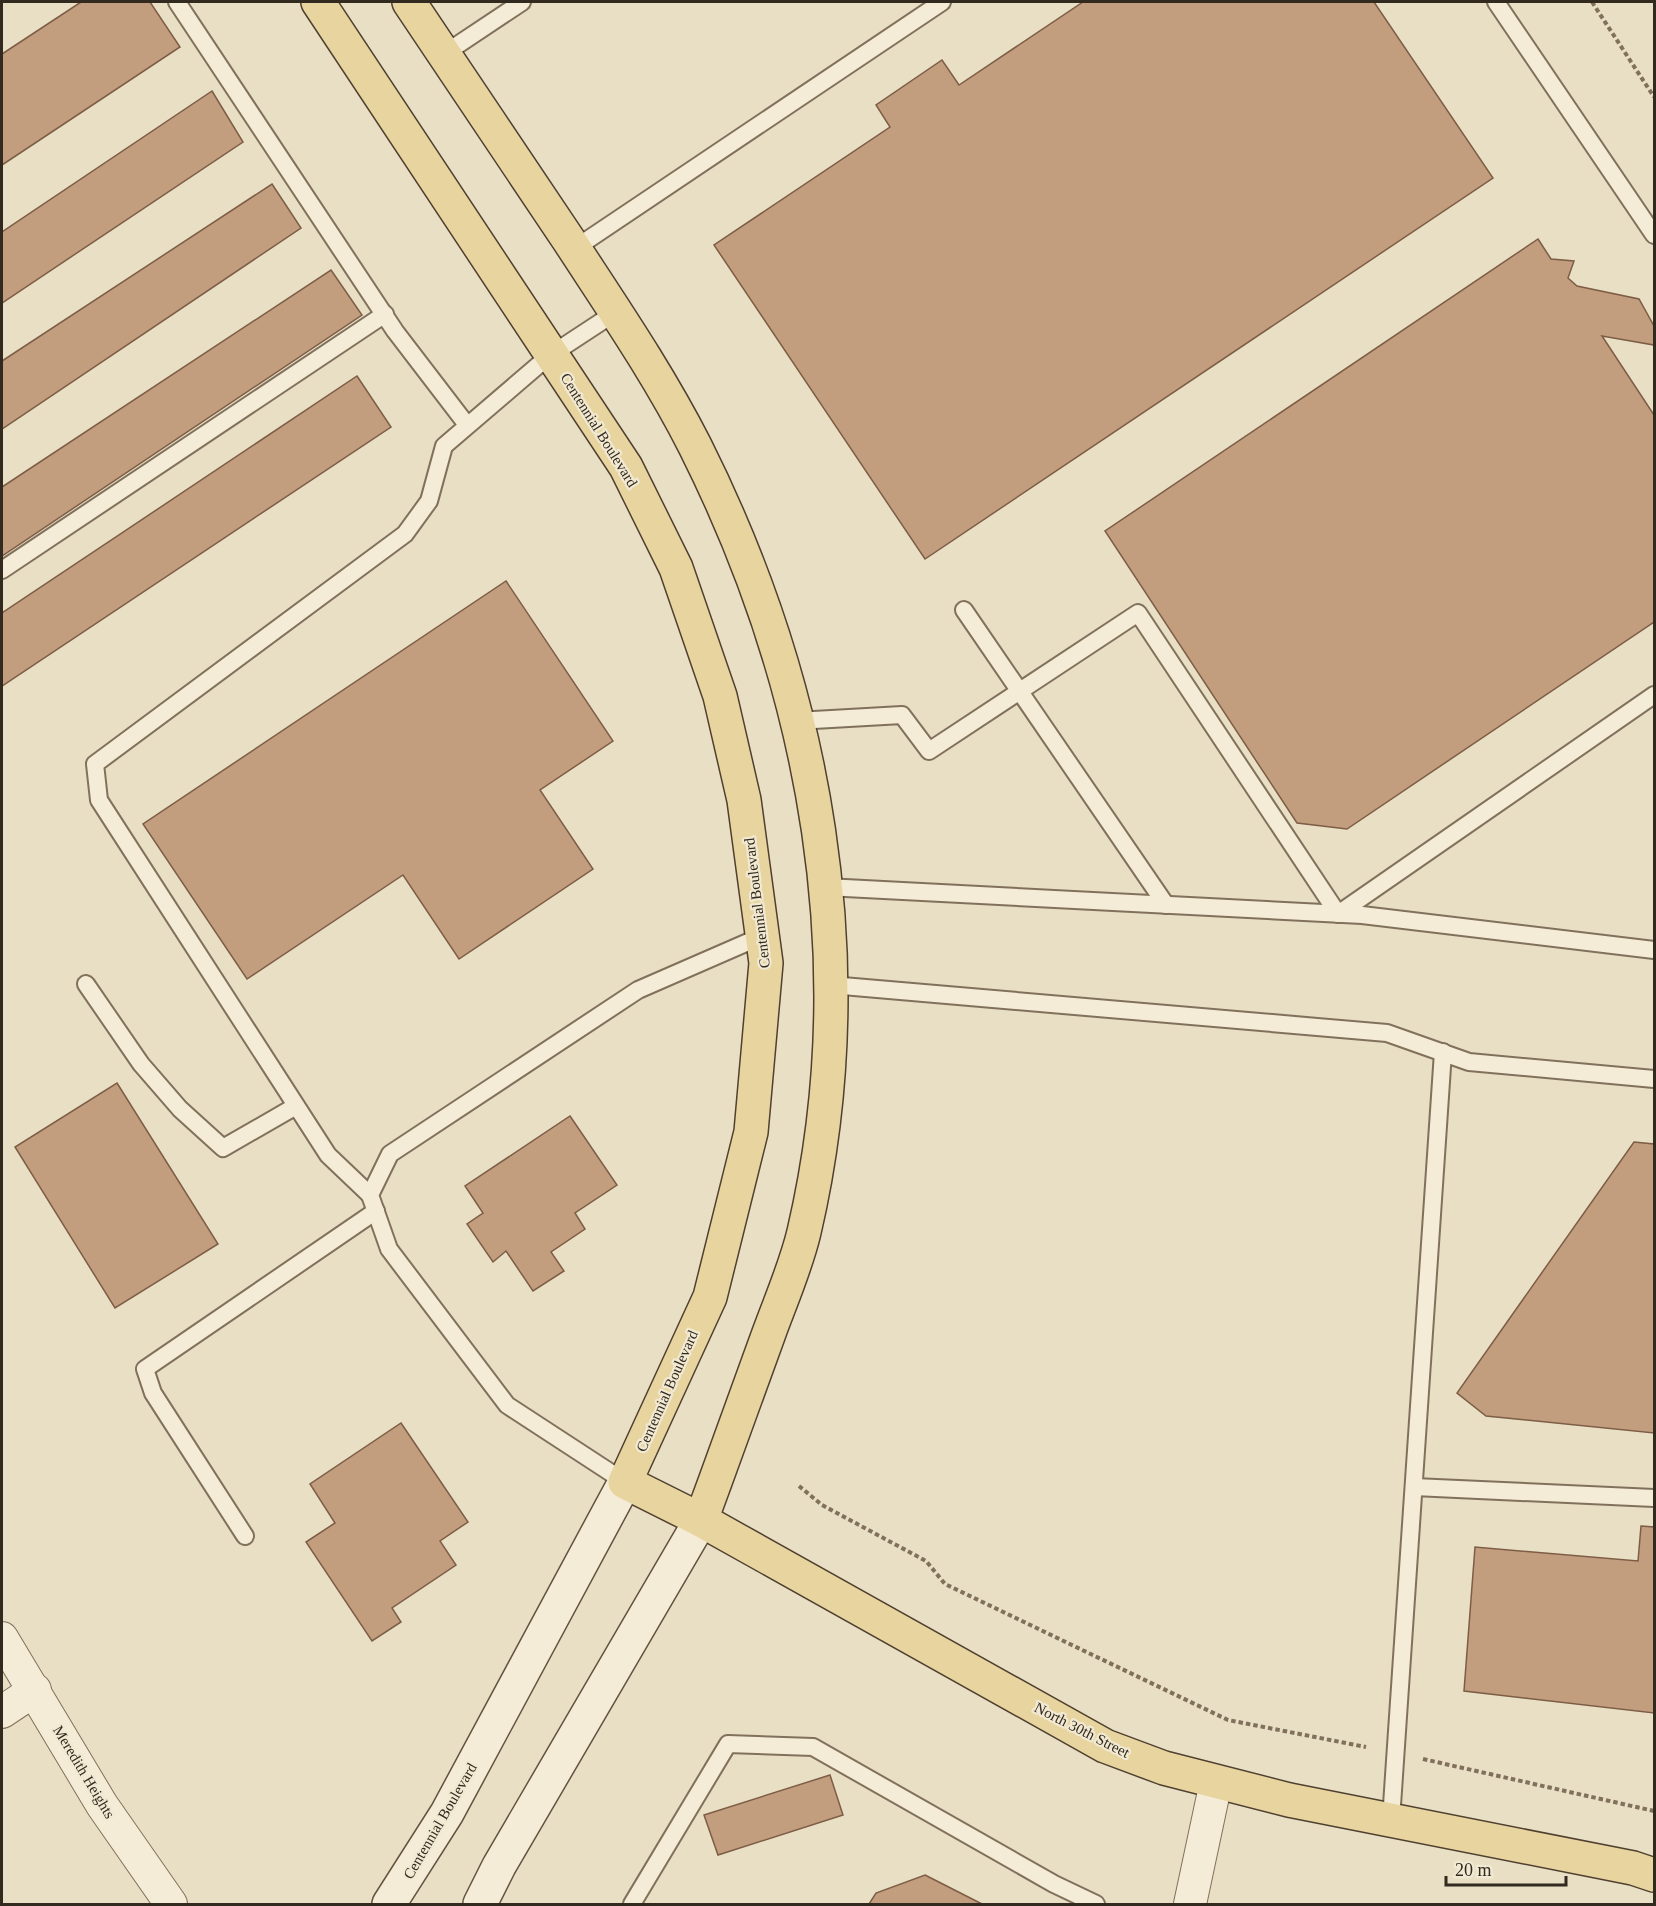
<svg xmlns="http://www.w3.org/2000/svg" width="1656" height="1906" viewBox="0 0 1656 1906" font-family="'Times New Roman',serif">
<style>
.building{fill:#c29d7e;stroke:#7d5d45;stroke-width:1.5}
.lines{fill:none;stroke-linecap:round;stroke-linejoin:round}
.service-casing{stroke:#81715c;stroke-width:20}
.minor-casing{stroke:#81715c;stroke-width:34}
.secondary-casing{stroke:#625240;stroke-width:36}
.primary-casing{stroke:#4f4030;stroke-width:36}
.path{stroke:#81715c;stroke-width:4;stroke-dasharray:4.5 3;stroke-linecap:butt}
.service{stroke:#f4ecd6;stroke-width:16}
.minor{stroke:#f4ecd6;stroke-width:32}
.secondary{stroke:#f4ecd6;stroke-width:33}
.primary{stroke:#e8d49f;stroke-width:33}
.labels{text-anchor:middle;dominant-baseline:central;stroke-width:4.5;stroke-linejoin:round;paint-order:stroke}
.street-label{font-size:15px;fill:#32291f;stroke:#f1e9d2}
</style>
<rect width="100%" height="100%" fill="#e8dfc4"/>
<!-- building -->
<g class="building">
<polygon points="81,2 150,2 180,47 2,165 2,54"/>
<polygon points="1083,2 1374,2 1493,178 925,559 714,245 890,127 876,105 942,60 959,85"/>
<polygon points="212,91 243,142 2,303 2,232"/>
<polygon points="272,184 301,228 2,429 2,361"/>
<polygon points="1538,239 1551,259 1574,261 1568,278 1577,286 1639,299 1654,326 1654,345 1602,336 1654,415 1654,622 1347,829 1297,823 1105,531"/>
<polygon points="331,270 362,315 2,556 2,487"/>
<polygon points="357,376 391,427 2,686 2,613"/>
<polygon points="506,581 613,741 540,790 593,869 459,959 403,875 247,979 143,824"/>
<polygon points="117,1083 218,1244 115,1308 15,1147"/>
<polygon points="570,1116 617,1185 575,1213 585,1229 551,1252 564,1271 533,1291 506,1251 493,1262 467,1224 483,1213 465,1186"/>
<polygon points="1634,1142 1654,1144 1654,1433 1486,1416 1457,1393"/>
<polygon points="401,1423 468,1522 440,1541 456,1565 392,1608 401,1622 372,1641 306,1542 335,1523 310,1484"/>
<polygon points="1641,1526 1654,1527 1654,1713 1464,1691 1475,1547 1638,1561"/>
<polygon points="830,1775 843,1815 718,1855 704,1815"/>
<polygon points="925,1875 982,1904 869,1904 876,1893"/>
</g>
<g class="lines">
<!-- service casing -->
<g class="service-casing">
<g id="service">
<polyline points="177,2 395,331 467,425"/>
<polyline points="1496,2 1654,235"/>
<polyline points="444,54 522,2"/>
<polyline points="574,249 942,2"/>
<polyline points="2,570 385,314"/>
<polyline points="964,610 1166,905"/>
<polyline points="796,721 902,715 929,751 1138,613 1338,914 1654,695"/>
<polyline points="826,887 1362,915 1654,950"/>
<polyline points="86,984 141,1064 180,1109 223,1148 296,1106"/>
<polyline points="831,985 1387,1033 1469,1062 1654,1079"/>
<polyline points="370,1195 328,1155 99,800 95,764 405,534 429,501 444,446 549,356 616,312"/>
<polyline points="625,1482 507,1405 389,1249 370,1195 390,1154 638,990 762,936"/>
<polyline points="1414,1487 1654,1498"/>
<polyline points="245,1536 153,1393 145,1369 376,1211"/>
<polyline points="1391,1820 1443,1052"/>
<polyline points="632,1904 728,1744 813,1747 1054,1884 1096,1904"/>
</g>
</g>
<!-- minor casing -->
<g class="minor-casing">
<g id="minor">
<polyline points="2,1638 102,1805 171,1904"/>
<polyline points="2,1712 35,1690"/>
<polyline points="1190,1904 1216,1782"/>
</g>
</g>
<!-- secondary casing -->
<g class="secondary-casing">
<g id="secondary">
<polyline points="389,1904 447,1813 625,1482"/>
<polyline points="480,1904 499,1866 701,1520"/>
</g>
</g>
<!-- primary casing -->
<g class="primary-casing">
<g id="primary">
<polyline points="318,2 626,467 676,568 720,696 744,800 766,963 751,1132 710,1297 625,1482 701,1520 1105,1746 1164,1768 1289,1800 1633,1868 1654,1875"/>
<path d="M409,2C463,82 516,162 570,242C613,308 659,375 695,446C817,689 866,966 804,1232C796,1266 781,1300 769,1333C746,1396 724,1458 701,1520"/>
</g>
</g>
<!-- path -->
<g class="path">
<polyline points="1592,2 1654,97"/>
<polyline points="799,1486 822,1505 926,1561 945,1584 1228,1720 1366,1747"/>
<polyline points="1423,1759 1654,1811"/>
</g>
<!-- service -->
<use href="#service" class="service"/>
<!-- minor -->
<use href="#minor" class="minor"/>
<!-- secondary -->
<use href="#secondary" class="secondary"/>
<!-- primary -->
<use href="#primary" class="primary"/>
</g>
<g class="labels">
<!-- street labels -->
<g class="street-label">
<text transform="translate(599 430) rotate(58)">Centennial Boulevard</text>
<text transform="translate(757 903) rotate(-97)">Centennial Boulevard</text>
<text transform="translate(667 1391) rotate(-66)">Centennial Boulevard</text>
<text transform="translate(1082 1730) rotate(27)">North 30th Street</text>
<text transform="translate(84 1772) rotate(59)">Meredith Heights</text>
<text transform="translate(440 1821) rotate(-60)">Centennial Boulevard</text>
</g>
</g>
<!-- border -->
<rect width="1656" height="1906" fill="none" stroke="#32291f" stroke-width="6"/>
<!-- scale -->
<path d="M1446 1876v9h120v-9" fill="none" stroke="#32291f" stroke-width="3"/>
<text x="1455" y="1876" font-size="18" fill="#32291f" stroke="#f1e9d2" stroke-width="4.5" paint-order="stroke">20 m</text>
</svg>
